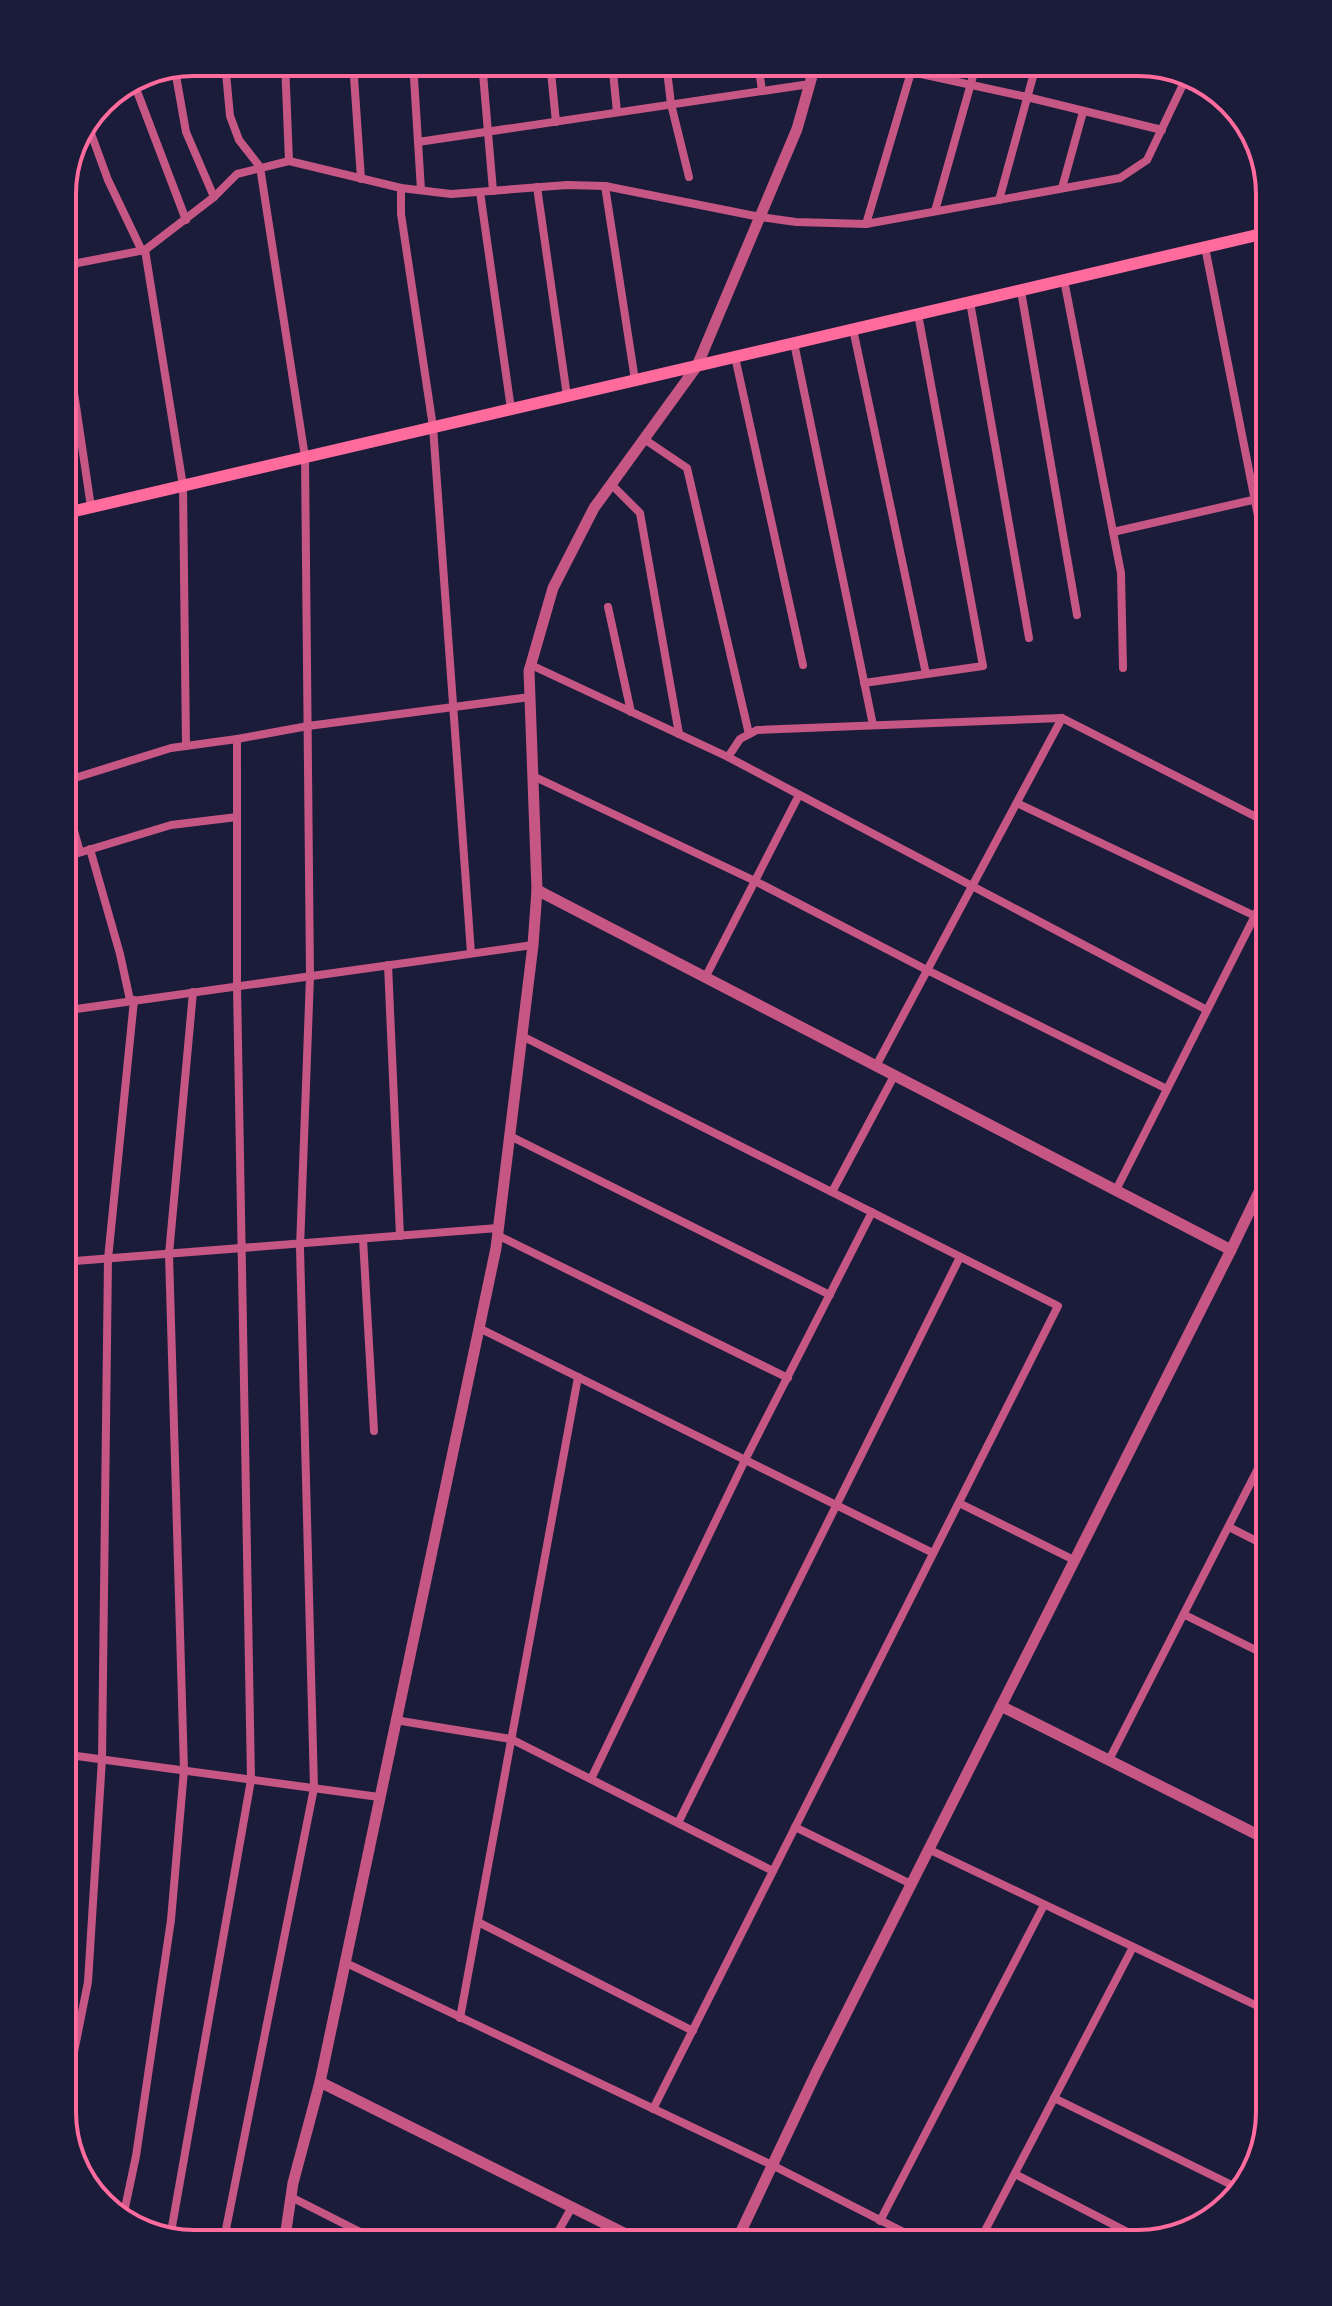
<svg xmlns="http://www.w3.org/2000/svg" width="1332" height="2306" viewBox="0 0 1332 2306" font-family="'Asap Condensed',sans-serif">
<style>
.lines{fill:none;stroke-linecap:round;stroke-linejoin:round}
.minor{stroke:#c65784;stroke-width:8}
.tertiary{stroke:#c65784;stroke-width:11}
.secondary{stroke:#ff6b9d;stroke-width:12}
.rim{fill:none;stroke:#ff6b9d;stroke-width:4}
</style>
<rect width="100%" height="100%" fill="#1b1b3a"/>
<g class="lines">
<!-- minor -->
<g class="minor">
<polyline points="285,62 289,161"/>
<polyline points="353,62 361,179"/>
<polyline points="413,62 421,190"/>
<polyline points="482,62 493,191"/>
<polyline points="550,62 556,122"/>
<polyline points="612,62 617,112"/>
<polyline points="666,62 671,104 689,177"/>
<polyline points="758,62 762,91"/>
<polyline points="866,62 1027,97 1162,130"/>
<polyline points="175,70 186,132 214,197"/>
<polyline points="135,86 186,220"/>
<polyline points="89,128 108,180 142,251"/>
<polyline points="418,142 810,84"/>
<polyline points="605,186 635,380"/>
<polyline points="537,187 567,396"/>
<polyline points="401,188 401,214 433,427 471,953"/>
<polyline points="1062,188 1083,112"/>
<polyline points="480,192 511,409"/>
<polyline points="999,200 1037,62"/>
<polyline points="935,211 977,62"/>
<polyline points="866,224 914,62"/>
<polyline points="1205,247 1270,577"/>
<polyline points="145,250 183,486 186,746"/>
<polyline points="62,266 145,250 214,197 237,174 289,161 401,188 451,194 567,185 605,186 760,217 796,222 866,224 1120,178 1147,160 1187,76"/>
<polyline points="1064,280 1121,573 1123,668"/>
<polyline points="1021,291 1077,615"/>
<polyline points="970,302 1029,638"/>
<polyline points="62,312 91,507"/>
<polyline points="853,329 926,674"/>
<polyline points="794,343 873,725"/>
<polyline points="735,357 803,665"/>
<polyline points="644,439 687,468 749,734"/>
<polyline points="611,484 640,513 679,734"/>
<polyline points="1113,532 1270,496"/>
<polyline points="608,607 631,712"/>
<polyline points="531,665 728,757 1207,1010"/>
<polyline points="864,683 983,666 918,314"/>
<polyline points="728,757 740,739 757,730 1062,718 1270,824"/>
<polyline points="533,776 755,881 927,970 1167,1089"/>
<polyline points="62,782 171,748 237,739 308,726 530,697"/>
<polyline points="62,788 80,852"/>
<polyline points="1017,803 1255,916"/>
<polyline points="90,849 120,954 130,1000"/>
<polyline points="62,858 171,825 237,817"/>
<polyline points="388,965 400,1236"/>
<polyline points="705,978 799,795"/>
<polyline points="62,1011 533,945"/>
<polyline points="522,1036 1058,1306 653,2109"/>
<polyline points="876,1066 1062,718"/>
<polyline points="510,1136 830,1295"/>
<polyline points="1116,1190 1270,886"/>
<polyline points="832,1192 894,1076"/>
<polyline points="497,1235 788,1378"/>
<polyline points="363,1239 374,1431"/>
<polyline points="62,1262 498,1228"/>
<polyline points="479,1328 933,1553"/>
<polyline points="959,1503 1074,1560"/>
<polyline points="1229,1527 1270,1548"/>
<polyline points="1185,1615 1270,1657"/>
<polyline points="395,1720 511,1739 773,1871"/>
<polyline points="62,1754 379,1797"/>
<polyline points="1109,1760 1270,1445"/>
<polyline points="591,1779 745,1460 872,1212"/>
<polyline points="678,1823 960,1257"/>
<polyline points="795,1827 911,1884"/>
<polyline points="928,1849 1270,2012"/>
<polyline points="478,1922 693,2031"/>
<polyline points="344,1962 772,2165 927,2244"/>
<polyline points="460,2018 578,1377"/>
<polyline points="1054,2098 1242,2190"/>
<polyline points="62,2112 88,1982 102,1759 108,1259 134,1000"/>
<polyline points="1015,2174 1147,2242"/>
<polyline points="291,2197 384,2244"/>
<polyline points="880,2221 1044,1905"/>
<polyline points="122,2222 136,2156 171,1920 184,1770 169,1254 193,992"/>
<polyline points="170,2238 251,1780 237,986 237,739"/>
<polyline points="223,2244 314,1788 300,1248 310,976 305,457 260,167 239,140 230,116 225,62"/>
<polyline points="551,2244 572,2207"/>
<polyline points="978,2244 1133,1947"/>
</g>
<!-- tertiary -->
<g class="tertiary">
<polyline points="537,890 1231,1250"/>
<polyline points="1001,1706 1270,1841"/>
<polyline points="320,2082 646,2244"/>
<polyline points="284,2244 293,2183 320,2082 496,1248 533,945 537,890 529,671 553,588 594,508 697,366 797,129 816,62"/>
<polyline points="735,2244 816,2073 1231,1250 1270,1169"/>
</g>
<!-- secondary -->
<polyline class="secondary" points="62,514 1270,232"/>
</g>
<!-- crop -->
<path d="M0 0H1332V2306H0ZM194 76H1138A118 118 0 0 1 1256 194V2112A118 118 0 0 1 1138 2230H194A118 118 0 0 1 76 2112V194A118 118 0 0 1 194 76Z" fill="#1b1b3a" fill-rule="evenodd"/>
<path class="rim" d="M194 76H1138A118 118 0 0 1 1256 194V2112A118 118 0 0 1 1138 2230H194A118 118 0 0 1 76 2112V194A118 118 0 0 1 194 76Z"/>
</svg>
